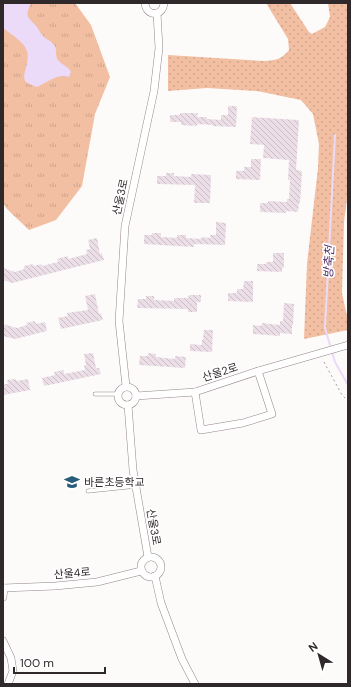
<svg xmlns="http://www.w3.org/2000/svg" width="351" height="687" viewBox="0 0 351 687" font-family="'DM Sans','Noto Sans KR',sans-serif">
<style>
.grass{fill:url(#grass-tufts)}
.park{fill:url(#park-dots)}
.water{fill:#ebdaf8}
.lines{fill:none;stroke-linecap:round;stroke-linejoin:round}
.stream{stroke:#ebdaf8;stroke-width:2}
.building{fill:url(#building-back-hatch)}
.lane-casing{stroke:#948588;stroke-width:4.5}
.street-casing{stroke:#948588;stroke-width:8}
.path{stroke:#a5a0a1;stroke-width:1;stroke-dasharray:2 3;stroke-linecap:butt}
.lane{stroke:#fff;stroke-width:3.5}
.street{stroke:#fff;stroke-width:7}
.labels{text-anchor:middle;dominant-baseline:central;stroke-width:3.5;stroke-linejoin:round;paint-order:stroke}
.street-label{font-size:11px;fill:#2f292b;stroke:#fff}
.poi-label{font-size:11px;fill:#2f292b;stroke:#fff;text-anchor:start}
.water-label{font-size:12px;font-style:italic;fill:#512d67;stroke:#fff}
</style>
<defs>
<pattern id="grass-tufts" width="24" height="20" patternUnits="userSpaceOnUse"><rect width="24" height="20" fill="#f2bfa2"/><path d="M3 7l-1-3M5 7V3M7 7l1-3M15 17l-1-3M17 17v-4M19 17l1-3" fill="none" stroke="#d0a48c"/></pattern>
<pattern id="park-dots" width="8" height="8" patternUnits="userSpaceOnUse"><rect width="8" height="8" fill="#f2bfa2"/><path d="M2 2h.1M6 6h.1" fill="none" stroke="#d0a48c" stroke-width="1.8" stroke-linecap="round"/></pattern>
<pattern id="building-back-hatch" width="6" height="6" patternUnits="userSpaceOnUse"><rect width="6" height="6" fill="#ebdee7"/><path d="M-1 5l2 2M0 0l6 6M5-1l2 2" fill="none" stroke="#cabec6"/></pattern>
</defs>
<rect width="100%" height="100%" fill="#fdfafa"/>
<!-- grass -->
<polygon class="grass" points="3,3 75,3 91,25 110,77 95,114 82,186 56,220 29,230 7,209 3,203"/>
<!-- park -->
<path class="park" d="M266,3H290L309,32L312,34L325,27L330,17L328,3H348V191L344,222L342,293L348,321V330L304,339L307,264L318,168L319,144L313,114L301,100L257,91L207,88L168,91V55L264,61C276,60 281,60 289,50L288,39Z"/>
<!-- water -->
<path class="water" d="M3,3H31C24,18 28,16 37,27C39,30 41,34 44,37C47,40 52,41 54,45C58,49 54,55 58,60C62,65 68,66 71,72L69,77C55,74 49,82 37,87C34,86 29,84 26,82C20,76 32,60 26,49C23,41 9,33 3,28Z"/>
<g class="lines">
<!-- stream -->
<polyline class="stream" points="335,135 325,328 335,362 348,385"/>
</g>
<!-- building -->
<g class="building">
<polygon points="228,106 237,106 236,127 212,126 213,125 197,124 197,126 181,125 181,122 170,122 170,115 180,115 180,113 198,113 197,117 207,117 207,119 221,120 221,115 228,115"/>
<polygon points="252,117 299,120 296,170 302,171 300,203 299,203 298,212 286,211 286,213 260,212 260,203 268,203 268,201 287,202 287,199 289,199 290,180 288,180 289,160 263,158 264,145 250,144"/>
<polygon points="251,159 261,159 260,180 236,179 236,171 244,171 244,167 251,167"/>
<polygon points="166,173 174,173 174,176 191,177 191,174 211,175 210,203 194,203 195,185 157,184 157,176 166,176"/>
<polygon points="216,222 226,223 225,245 194,244 194,247 144,244 144,235 152,235 152,233 161,233 161,237 177,238 177,235 186,235 186,238 201,239 202,237 210,238 210,235 216,235"/>
<polygon points="97,238 100,254 102,253 104,260 12,283 3,280 3,268 15,272 24,269 24,266 33,264 33,266 42,264 42,266 58,262 57,259 68,256 68,259 87,254 86,250 90,249 88,240"/>
<polygon points="273,253 284,253 284,268 282,268 282,272 257,271 257,264 266,264 266,262 273,262"/>
<polygon points="244,281 253,281 253,302 228,301 228,293 237,293 237,289 243,289"/>
<polygon points="95,294 99,314 101,313 103,320 61,329 58,318 68,316 67,313 88,310 85,296"/>
<polygon points="189,295 201,295 201,302 197,302 197,312 188,312 188,309 137,308 138,299 146,299 146,296 154,296 154,300 174,301 174,298 188,298"/>
<polygon points="284,303 294,304 293,325 292,325 292,334 280,333 280,336 253,334 253,325 261,326 262,323 280,325 280,321 283,321"/>
<polygon points="35,321 36,324 45,322 47,331 15,339 3,336 3,324 17,328 27,325 26,323"/>
<polygon points="204,330 213,330 212,352 190,351 190,344 202,345 202,340 203,340"/>
<polygon points="93,353 96,368 99,368 101,374 44,386 42,378 55,375 54,372 64,370 64,374 85,370 84,365 86,365 84,354"/>
<polygon points="148,353 156,354 156,357 175,359 175,356 186,357 185,368 139,365 140,356 148,356"/>
<polygon points="16,379 17,381 28,379 30,390 3,395 3,384 8,384 7,380"/>
</g>
<g class="lines">
<!-- lane casing -->
<g class="lane-casing">
<g id="lane">
<polyline points="95,394 117,394"/>
<polyline points="88,491 136,486"/>
</g>
</g>
<!-- street casing -->
<g class="street-casing">
<g id="street">
<path d="M145,3C146,17 163,17 164,3"/>
<polyline points="126,386 119,321 125,226 154,91 159,48 157,13"/>
<circle cx="127" cy="396" r="9"/>
<polyline points="195,392 201,430 243,423 272,414 258,371"/>
<polyline points="136,396 195,392 258,371 348,345"/>
<polyline points="128,405 133,470 148,557"/>
<circle cx="151" cy="567" r="10"/>
<polyline points="155,576 161,603 182,659 195,684"/>
<polyline points="3,588 55,586 97,582 141,571"/>
<polyline points="3,597 4,588"/>
<polyline points="3,641 11,658 13,671 8,684"/>
</g>
</g>
<!-- path -->
<polyline class="path" points="324,362 342,395 348,401"/>
<!-- lane -->
<use href="#lane" class="lane"/>
<!-- street -->
<use href="#street" class="street"/>
</g>
<!-- icons -->
<defs>
<g id="school-bare" transform="scale(1.2)"><path d="M0-5L7-2L0 1L-7-2ZM-4 1L0 2.5L4 1V4Q0 6-4 4Z" fill="#295d7a" stroke="#fff" stroke-width="2.5" paint-order="stroke"/></g>
</defs>
<g fill-rule="evenodd">
<use href="#school-bare" x="72" y="482"/>
</g>
<g class="labels">
<!-- street labels -->
<g class="street-label">
<text transform="translate(120 197) rotate(-78)">산울3로</text>
<text transform="translate(220 372) rotate(-18)">산울2로</text>
<text transform="translate(154 527) rotate(80)">산울3로</text>
<text transform="translate(72 573) rotate(-5)">산울4로</text>
</g>
<!-- poi labels -->
<g class="poi-label">
<text x="84" y="482">바른초등학교</text>
</g>
<!-- water labels -->
<g class="water-label">
<text transform="translate(329 262) rotate(-87)">방축천</text>
</g>
</g>
<!-- border -->
<rect width="351" height="687" fill="none" stroke="#2f292b" stroke-width="8"/>
<!-- north arrow -->
<g transform="translate(319 655) rotate(323)" stroke="#ffffff" stroke-width="3" paint-order="stroke">
<path d="M0-3L7 15L0 10L-7 15Z" fill="#2f292b"/>
<text y="-6" font-size="11" font-weight="bold" text-anchor="middle" fill="#2f292b">N</text>
</g>
<!-- scale -->
<path d="M14 667v6h91v-6" fill="none" stroke="#2f292b" stroke-width="2"/>
<text x="20" y="667" font-size="12" fill="#2f292b" stroke="#ffffff" stroke-width="3" paint-order="stroke">100 m</text>
</svg>
